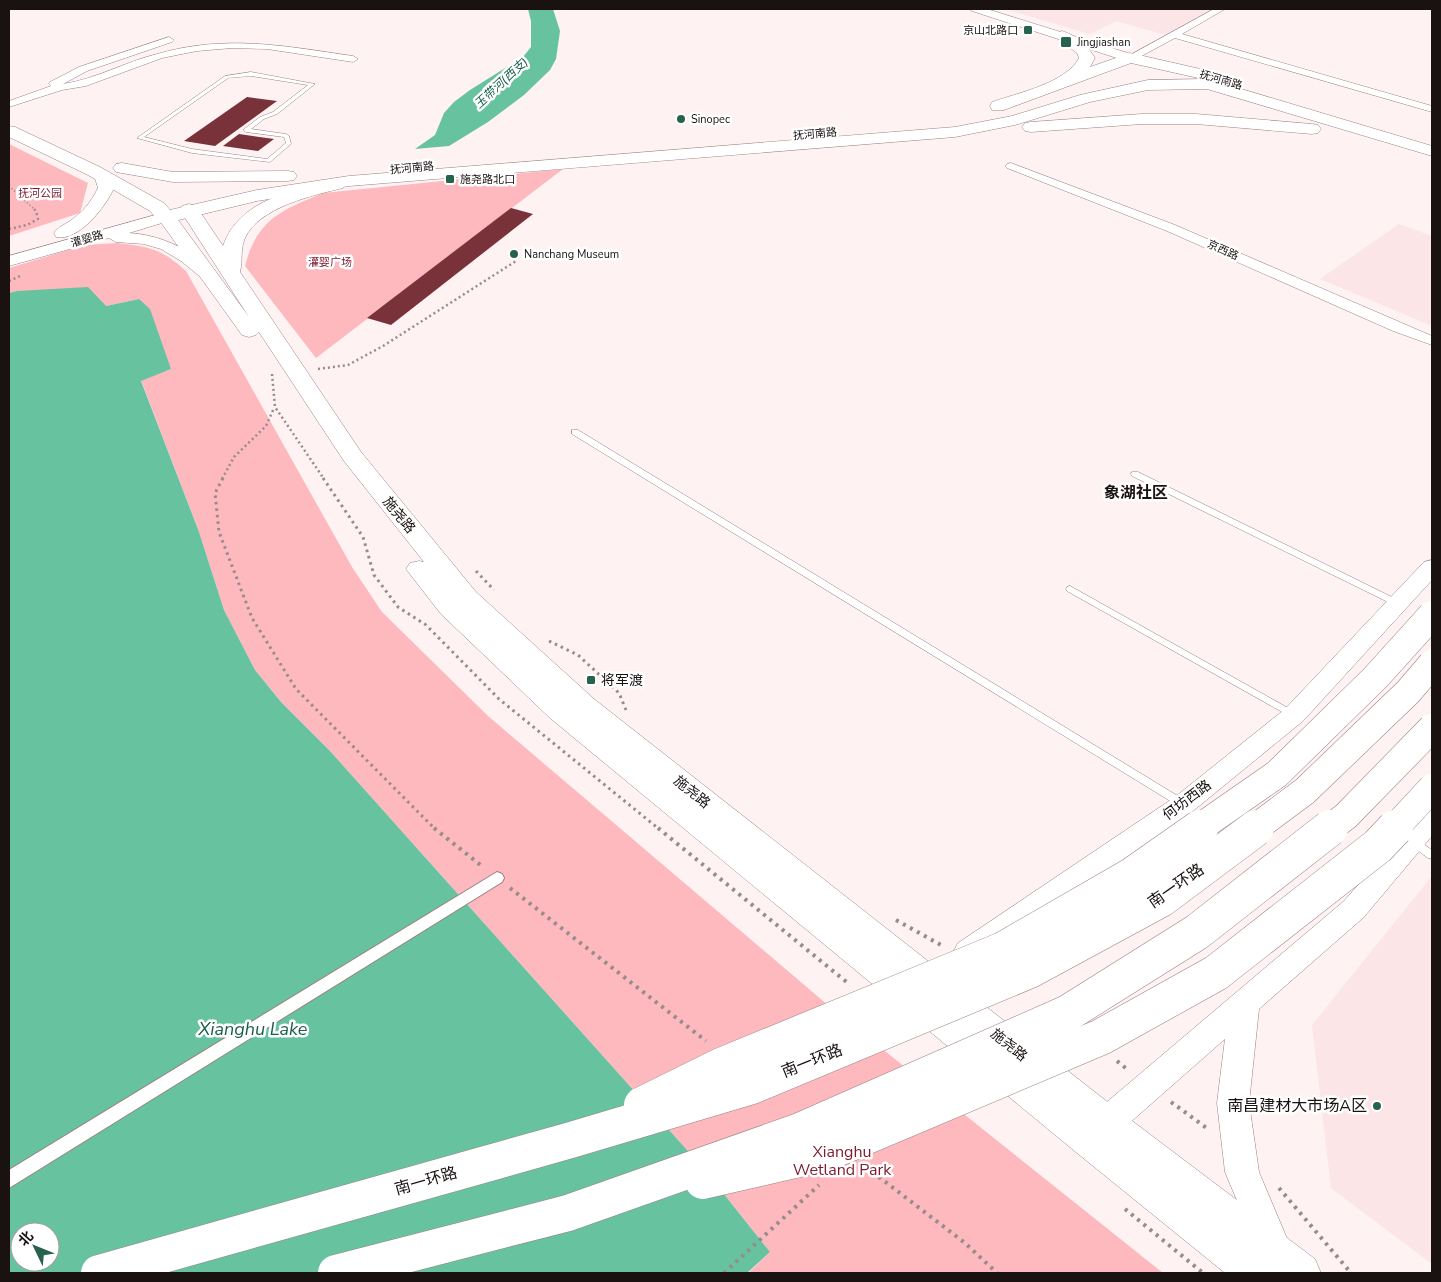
<svg xmlns="http://www.w3.org/2000/svg" width="1441" height="1282" viewBox="0 0 1441 1282" font-family="'Nunito Sans','Noto Sans SC',sans-serif">
<style>
.built{fill:#fbe5e6}
.green{fill:#fdb9bd}
.water{fill:#67c2a0;fill-rule:evenodd}
.building{fill:#79313a}
.lines{fill:none;stroke-linecap:round;stroke-linejoin:round}
.service-casing{stroke:#9a8182;stroke-width:1}
.pedestrian-casing{stroke:#9a8182;stroke-width:2}
.minor-casing{stroke:#9a8182;stroke-width:1}
.tertiary-casing{stroke:#9a8182;stroke-width:1}
.secondary-casing{stroke:#9a8182;stroke-width:1}
.primary-casing{stroke:#9a8182;stroke-width:1}
.trunk-casing{stroke:#9a8182;stroke-width:1}
.path-far3{stroke:#978c8d;stroke-width:2;stroke-dasharray:1 2.5;stroke-linecap:butt}
.path-far2{stroke:#978c8d;stroke-width:2.5;stroke-dasharray:2 3;stroke-linecap:butt}
.path-far1{stroke:#978c8d;stroke-width:3;stroke-dasharray:2.5 4;stroke-linecap:butt}
.path{stroke:#978c8d;stroke-width:4;stroke-dasharray:3 5;stroke-linecap:butt}
.service{fill:#fff;fill-rule:evenodd}
.pedestrian{fill:#fff;fill-rule:evenodd}
.minor{fill:#fff;fill-rule:evenodd}
.tertiary{fill:#fff;fill-rule:evenodd}
.secondary{fill:#fff;fill-rule:evenodd}
.primary{fill:#fff;fill-rule:evenodd}
.trunk{fill:#fff;fill-rule:evenodd}
.trunk-bridge-far1-casing{stroke:#9a8182;stroke-width:29;stroke-linecap:butt}
.trunk-bridge-casing{stroke:#9a8182;stroke-width:37;stroke-linecap:butt}
.trunk-bridge-far1{stroke:#fff;stroke-width:28}
.trunk-bridge{stroke:#fff;stroke-width:36}
.poi-dot{fill:#26624d;stroke:#fff;stroke-width:2}
.labels{text-anchor:middle;dominant-baseline:central;stroke-width:5;stroke-linejoin:round;paint-order:stroke}
.far-poi-label{font-size:11px;fill:#1a1111;stroke:#fff;text-anchor:start}
.far-street-label{font-size:11px;fill:#1a1111;stroke:#fff}
.far-park-label{font-size:11px;fill:#7d1b2f;stroke:#fff}
.far-water-label{font-size:12px;font-style:italic;fill:#185f49;stroke:#fff}
.street-label{font-size:14px;fill:#1a1111;stroke:#fff}
.poi-label{font-size:14px;fill:#1a1111;stroke:#fff;text-anchor:start}
.quarter-label{font-size:16px;font-weight:bold;fill:#1a1111;stroke:#fff}
.near-street-label{font-size:16px;fill:#1a1111;stroke:#fff}
.near-poi-label{font-size:16px;fill:#1a1111;stroke:#fff;text-anchor:end}
.near-park-label{font-size:16px;fill:#7d1b2f;stroke:#fff}
.near-water-label{font-size:18px;font-style:italic;fill:#185f49;stroke:#fff}
</style>
<rect width="100%" height="100%" fill="#fef2f3"/>
<!-- built -->
<g class="built">
<polygon points="1005,9 1215,9 1166,35 1116,21 1090,34"/>
<polygon points="1399,224 1432,236 1432,326 1320,279"/>
<polygon points="1432,876 1432,1264 1331,1188 1312,1025"/>
</g>
<!-- green -->
<g class="green">
<polygon points="9,144 88,183 80,213 9,236"/>
<path d="M563,169L316,358L245,266C257,219 282,210 323,193Z"/>
<path d="M117,243C150,247 160,248 186,271L352,567L382,612L488,716L836,1012L1163,1273H748L770,1252L704,1169L330,751L281,702L255,670L224,610L199,532L141,380L171,369L139,299L106,306L17,291L9,293V268L85,245Z"/>
</g>
<!-- water -->
<g class="water">
<polygon points="528,9 553,9 560,31 556,59 550,70 524,95 488,122 449,146 415,149 435,135 444,113 454,102 470,90 523,57 531,47 531,21"/>
<path d="M88,287L106,306L139,299L150,309L171,369L141,381L199,532L224,610L255,670L281,702L330,751L704,1169L770,1252L747,1273H9V293L17,291ZM20,1232H50V1262H20Z"/>
</g>
<!-- building -->
<g class="building">
<polygon points="247,97 277,101 215,146 184,141"/>
<polygon points="239,134 274,139 258,151 223,146"/>
<polygon points="511,208 533,214 391,325 367,318"/>
</g>
<g class="lines">
<!-- service casing -->
<g class="service-casing">
<g id="service">
<path d="M251,72L315,84L277,114L264,119L251,129L286,134L289,136L291,144L270,162L192,153L137,138L225,76ZM251,76L308,85L273,112L260,117L243,130L246,132L284,137L286,143L267,159L192,149L144,137L228,78Z"/>
<polygon points="572,430 578,430 1186,801 1188,804 1186,807 1183,808 1180,807 572,434"/>
<polygon points="1132,472 1138,472 1400,601 1401,603 1397,606 1394,605 1132,476 1131,474"/>
<polygon points="1070,586 1297,713 1299,715 1297,717 1291,717 1067,591 1066,589 1067,587"/>
<polygon points="1413,837 1432,850 1432,859 1428,858 1409,844 1408,841 1409,838"/>
</g>
</g>
<!-- pedestrian casing -->
<g class="pedestrian-casing">
<polygon id="pedestrian" points="497,872 502,874 504,878 502,882 9,1188 9,1170"/>
</g>
<!-- minor casing -->
<g class="minor-casing">
<g id="minor">
<polygon points="1214,9 1225,9 1182,34 1432,106 1432,112 1175,38 1134,60 1130,61 1125,58"/>
<path d="M169,37L174,40L172,42L87,71L63,84C96,79 125,62 157,54C226,34 284,46 353,56L358,59L353,62L267,49L232,48L197,51L162,58L86,86L62,90L9,107V101L51,86L49,84L50,82L79,67Z"/>
<polygon points="1011,163 1175,225 1432,336 1432,345 1393,331 1167,231 1007,168 1005,166 1007,164"/>
</g>
</g>
<!-- tertiary casing -->
<g class="tertiary-casing">
<polygon id="tertiary" points="970,9 987,9 1134,55 1136,58 1130,62 1126,61 972,11"/>
</g>
<!-- secondary casing -->
<g class="secondary-casing">
<g id="secondary">
<path d="M102,170L107,172L114,188C106,206 79,242 56,237L54,233C58,227 64,225 70,221C83,212 91,202 98,188L94,175L97,172Z"/>
<path d="M166,212L172,214L174,217L172,220L129,233C163,235 189,250 215,271L218,275L215,279L209,280L203,279L181,261L161,249L144,244L116,242L109,238L9,266V256Z"/>
<polygon points="1432,560 1432,580 1303,721 1193,811 978,961 968,964 958,961 953,952 958,943 1175,797 1285,709 1424,562"/>
<polygon points="1432,808 1432,836 1364,917 1259,1009 1249,1103 1259,1172 1291,1248 1286,1260 1274,1265 1262,1260 1225,1172 1217,1103 1225,1039 1117,1134 1107,1145 1096,1149 1085,1145 1080,1134 1085,1123 1095,1112 1344,901 1423,811"/>
</g>
</g>
<!-- primary casing -->
<g class="primary-casing">
<path id="primary" d="M337,179L343,180L346,184L343,188C314,195 259,207 245,238C240,249 243,261 240,272L361,452L476,592L594,699L1119,1111L1315,1259L1321,1273H1225L1077,1153L550,718L441,614L406,569L410,563L419,561L424,562L344,461L259,332L256,335L249,337L242,335L157,217L159,213L166,211L173,213L249,317L180,210L182,206L189,204L196,206L223,246C238,200 295,189 337,179Z"/>
</g>
<!-- trunk casing -->
<g class="trunk-casing">
<g id="trunk">
<path d="M1062,31C1076,35 1088,46 1095,58L1090,67L1130,53L1209,71L1211,74L1209,77L1203,79L1131,63L1004,110H992L990,106L992,102C1018,93 1066,83 1079,58L1077,53L1054,36L1057,33Z"/>
<polygon points="1208,79 1432,146 1432,156 1207,89 1148,90 1090,102 1015,125 955,137 349,186 257,201 166,223 159,221 150,211 88,175 9,137 9,126 15,127 100,167 164,203 170,210 257,190 349,176 955,127 1012,116 1080,95 1148,80"/>
<polygon points="1142,114 1196,114 1312,124 1318,125 1321,129 1318,133 1312,134 1196,124 1142,124 1031,132 1025,131 1022,127 1025,123 1031,122"/>
<polygon points="122,163 173,172 288,171 294,172 297,176 294,180 288,181 173,182 116,172 113,168 116,164"/>
</g>
</g>
<!-- path-far3 -->
<polyline class="path-far3" points="9,186 34,209"/>
<!-- path-far2 -->
<g class="path-far2">
<polyline points="9,229 27,225 38,219 36,211 33,208"/>
<polyline points="9,281 20,276"/>
<polyline points="318,369 348,365 383,346 516,261"/>
<polyline points="272,374 275,407 324,479"/>
<polyline points="222,479 234,457 266,426 274,408"/>
</g>
<!-- path-far1 -->
<g class="path-far1">
<polyline points="223,478 215,493 219,532 252,618 296,689 435,829"/>
<polyline points="323,478 363,537 374,575 398,607 426,625 499,699 659,829"/>
<polyline points="476,571 494,590"/>
<polyline points="549,641 578,655 619,693 626,710"/>
</g>
<!-- path -->
<g class="path">
<polyline points="434,828 483,867"/>
<polyline points="658,828 849,984"/>
<polyline points="510,888 706,1041"/>
<polyline points="896,920 941,945"/>
<polyline points="1117,1061 1128,1070"/>
<polyline points="1171,1102 1208,1129"/>
<polyline points="866,1167 965,1243 997,1273"/>
<polyline points="1279,1188 1351,1273"/>
<polyline points="1125,1209 1203,1273"/>
<polyline points="724,1273 819,1185"/>
</g>
<!-- service -->
<use href="#service" class="service"/>
<!-- pedestrian -->
<use href="#pedestrian" class="pedestrian"/>
<!-- minor -->
<use href="#minor" class="minor"/>
<!-- tertiary -->
<use href="#tertiary" class="tertiary"/>
<!-- secondary -->
<use href="#secondary" class="secondary"/>
<!-- primary -->
<use href="#primary" class="primary"/>
<!-- trunk -->
<use href="#trunk" class="trunk"/>
<!-- trunk-bridge-far1 casing -->
<g class="trunk-bridge-far1-casing">
<g id="trunk-bridge-far1">
<polyline points="1198,829 1277,774 1376,677 1432,615"/>
<polyline points="1254,829 1305,791 1408,692 1432,664"/>
<polyline points="1329,829 1346,816 1432,728"/>
<polyline points="1394,829 1432,788"/>
</g>
</g>
<!-- trunk-bridge casing -->
<g class="trunk-bridge-casing">
<g id="trunk-bridge">
<polyline points="642,1105 721,1066 1003,950 1133,875 1200,828"/>
<polyline points="703,1181 829,1152 1101,1037 1216,973 1378,846 1395,828"/>
<polyline points="99,1273 571,1140 752,1086 1030,970 1161,899 1256,828"/>
<polyline points="336,1273 568,1213 800,1131 1068,1013 1197,932 1330,828"/>
</g>
</g>
<!-- trunk-bridge-far1 -->
<use href="#trunk-bridge-far1" class="trunk-bridge-far1"/>
<!-- trunk-bridge -->
<use href="#trunk-bridge" class="trunk-bridge"/>
</g>
<!-- markers -->
<g class="poi-dot">
<rect x="1023" y="25" width="10" height="10" rx="2.5"/>
<rect x="1060" y="36" width="12" height="12" rx="2.5"/>
<circle cx="681" cy="119" r="5"/>
<rect x="445" y="174" width="10" height="10" rx="2.5"/>
<circle cx="514" cy="254" r="5"/>
<rect x="586" y="675" width="10" height="10" rx="2.5"/>
<circle cx="1377" cy="1106" r="5"/>
</g>
<g class="labels">
<!-- far-poi labels -->
<g class="far-poi-label">
<text x="1018" y="30" text-anchor="end">京山北路口</text>
<text x="1077" y="42">Jingjiashan</text>
<text x="691" y="119">Sinopec</text>
<text x="460" y="179">施尧路北口</text>
<text x="524" y="254">Nanchang Museum</text>
</g>
<!-- far-street labels -->
<g class="far-street-label">
<text transform="translate(1221 80) rotate(16)">抚河南路</text>
<text transform="translate(815 134) rotate(-5)">抚河南路</text>
<text transform="translate(412 168) rotate(-5)">抚河南路</text>
<text transform="translate(87 239) rotate(-16)">灌婴路</text>
<text transform="translate(1223 250) rotate(24)">京西路</text>
</g>
<!-- far-park labels -->
<g class="far-park-label">
<text x="40" y="193">抚河公园</text>
<text x="330" y="262">灌婴广场</text>
</g>
<!-- far-water labels -->
<g class="far-water-label">
<text transform="translate(501 83) rotate(-43)">玉带河(西支)</text>
</g>
<!-- street labels -->
<g class="street-label">
<text transform="translate(399 515) rotate(51)">施尧路</text>
<text transform="translate(692 792) rotate(39)">施尧路</text>
<text transform="translate(1187 800) rotate(-37)">何坊西路</text>
<text transform="translate(1009 1045) rotate(39)">施尧路</text>
</g>
<!-- poi labels -->
<g class="poi-label">
<text x="601" y="680">将军渡</text>
</g>
<!-- quarter labels -->
<g class="quarter-label">
<text x="1136" y="493">象湖社区</text>
</g>
<!-- near-street labels -->
<g class="near-street-label">
<text transform="translate(1176 886) rotate(-35)">南一环路</text>
<text transform="translate(812 1061) rotate(-22)">南一环路</text>
<text transform="translate(426 1181) rotate(-16)">南一环路</text>
</g>
<!-- near-poi labels -->
<g class="near-poi-label">
<text x="1367" y="1106">南昌建材大市场A区</text>
</g>
<!-- near-park labels -->
<g class="near-park-label">
<text x="842" y="1152">Xianghu<tspan x="842" dy="18">Wetland Park</tspan></text>
</g>
<!-- near-water labels -->
<g class="near-water-label">
<text x="253" y="1029">Xianghu Lake</text>
</g>
</g>
<!-- border -->
<rect width="1441" height="1282" fill="none" stroke="#1a1111" stroke-width="20"/>
<!-- north arrow -->
<g transform="translate(35 1247) rotate(313)"><circle r="24" fill="#ffffff" stroke="#a3a0a0"/>
<path d="M0-4L9 19L0 12L-9 19Z" fill="#26624d"/>
<text y="-8" font-size="14" font-weight="bold" text-anchor="middle" fill="#1a1111">北</text>
</g>
</svg>
